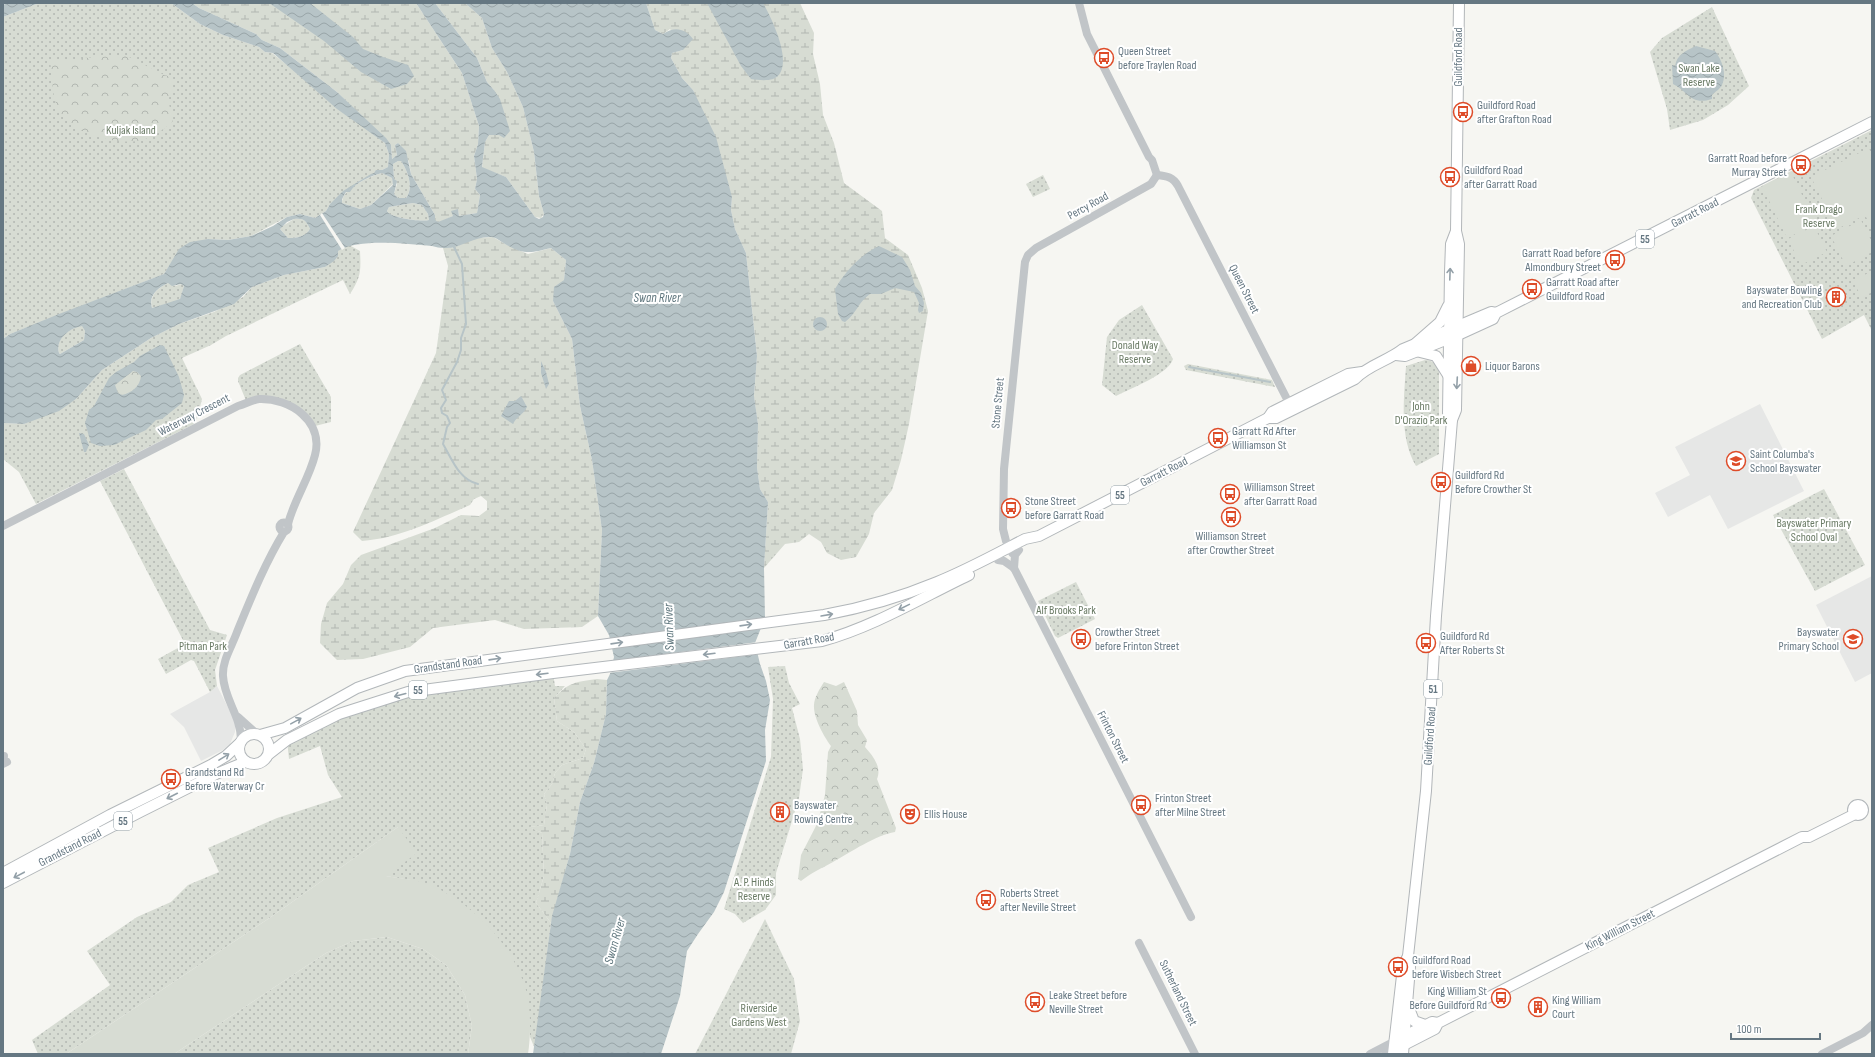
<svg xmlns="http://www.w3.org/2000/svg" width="1875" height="1057" viewBox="0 0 1875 1057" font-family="'Sofia Sans Condensed',sans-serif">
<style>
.built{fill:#e6e7e6}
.grass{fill:url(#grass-dots)}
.forest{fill:url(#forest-crowns)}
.wetland{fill:url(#wetland-marsh)}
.garden{fill:#d7dcd3}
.water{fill:url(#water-waves);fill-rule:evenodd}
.pier{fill:#f6f6f2}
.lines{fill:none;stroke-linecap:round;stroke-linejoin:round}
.stream{stroke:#b7c4c7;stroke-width:2}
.primary-casing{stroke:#b2b7ba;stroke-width:12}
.trunk-casing{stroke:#b2b6b9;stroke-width:12}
.tertiary{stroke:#c1c5c8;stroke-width:8}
.primary{stroke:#fff;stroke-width:10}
.trunk{stroke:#fff;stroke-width:10}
.oneway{stroke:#93a0a8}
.labels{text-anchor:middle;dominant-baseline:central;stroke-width:4;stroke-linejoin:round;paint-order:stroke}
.shield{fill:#fff;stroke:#93a0a8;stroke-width:1}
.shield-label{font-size:11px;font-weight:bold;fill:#657782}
.poi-label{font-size:12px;fill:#657782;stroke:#fff;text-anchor:start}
.street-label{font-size:12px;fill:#657782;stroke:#fff}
.park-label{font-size:12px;fill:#697a64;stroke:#fff}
.water-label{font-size:13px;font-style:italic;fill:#61787f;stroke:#fff}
</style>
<defs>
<pattern id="grass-dots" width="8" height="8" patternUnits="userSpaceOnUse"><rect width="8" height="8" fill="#d7dcd3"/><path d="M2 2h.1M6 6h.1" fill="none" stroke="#b2b7b1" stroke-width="1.8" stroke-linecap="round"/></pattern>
<pattern id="forest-crowns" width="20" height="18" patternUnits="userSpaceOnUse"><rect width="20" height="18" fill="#d7dcd3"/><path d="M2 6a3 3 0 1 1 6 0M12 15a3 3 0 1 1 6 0" fill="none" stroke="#b2b7b1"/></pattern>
<pattern id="wetland-marsh" width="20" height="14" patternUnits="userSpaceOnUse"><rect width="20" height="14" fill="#d7dcd3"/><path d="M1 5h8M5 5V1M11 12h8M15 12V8" fill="none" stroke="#b2b7b1"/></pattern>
<pattern id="water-waves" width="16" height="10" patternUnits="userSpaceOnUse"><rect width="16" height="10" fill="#b7c4c7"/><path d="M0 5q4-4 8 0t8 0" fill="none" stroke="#98a4a7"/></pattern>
</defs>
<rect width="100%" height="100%" fill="#f6f6f2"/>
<!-- built -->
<g class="built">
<polygon points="1760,404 1804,491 1728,529 1710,495 1668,517 1655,493 1690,475 1675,447"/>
<polygon points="1872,576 1872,673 1855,682 1816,605"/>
<polygon points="217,686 235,721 235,732 230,744 223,750 201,761 184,727 170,714 210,692"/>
</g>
<!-- grass -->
<g class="grass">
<polygon points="39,3 171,3 200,24 223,35 259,47 265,52 272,53 385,143 389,154 388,167 358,182 330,204 326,211 315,218 300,214 287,217 251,236 228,240 208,239 171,263 164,274 10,334 3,339 3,17"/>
<polygon points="1712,7 1749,86 1728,105 1703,120 1670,130 1667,109 1650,52 1662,38"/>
<polygon points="1872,130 1872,331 1864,315 1822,339 1751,198 1754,190"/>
<path d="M398,161H401C408,171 414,188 406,198H398L394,194L397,184L394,180L393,164Z"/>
<path d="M382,173L392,178L393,184L371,205L360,209L342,203C341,189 370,176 382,173Z"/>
<polygon points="1043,175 1050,189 1033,197 1026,184"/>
<path d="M413,203L422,205L428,214L429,220C421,222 390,218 387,211L389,207Z"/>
<path d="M294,219C303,218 306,220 310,229C305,237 297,238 288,238L280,229L281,227Z"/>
<path d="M345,246H351L360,251C361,271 361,277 350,294L343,280L226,336L211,345L182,358L202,399L196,423L36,504L19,472L3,459V423L24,424L76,399L102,370L151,338L179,324L214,312L243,297L252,287L284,275L325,267L338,251Z"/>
<path d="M168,283L175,286L182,284L184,286L180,300L152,308C149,295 158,288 168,283Z"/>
<path d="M1142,305L1173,359C1169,374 1131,388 1116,396L1102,385L1107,337L1119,320Z"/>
<path d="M82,325L85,331L84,340L60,354L59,353C55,338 69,329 82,325Z"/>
<polygon points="300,344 331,397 331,422 311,427 306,418 277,401 247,403 238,381 238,378 240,375"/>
<path d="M1425,360C1433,360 1437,364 1439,372V454L1416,466C1399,437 1404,398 1406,366Z"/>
<polygon points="1188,364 1272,380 1275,387 1186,370 1184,366"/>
<polygon points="124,469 210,630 227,635 215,670 217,686 210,692 194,661 191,660 166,674 158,659 185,644 100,481"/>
<polygon points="1824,489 1865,565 1815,591 1773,515"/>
<polygon points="1076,582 1095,619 1058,638 1055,636 1038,601"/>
<polygon points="785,666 789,683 800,704 792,708 800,739 803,769 799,798 776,873 776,895 765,910 743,923 735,914 724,909 771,757 773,699 768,667"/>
<polygon points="553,673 555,686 565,686 554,698 557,721 574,732 586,749 583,758 562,765 555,773 552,784 544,794 547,805 544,825 530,827 542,833 544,876 536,903 551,923 535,1049 530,1037 529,1014 411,880 385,876 398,827 271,917 66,1054 38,1054 32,1040 110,985 87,951 137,917 171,902 188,885 219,872 208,848 277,818 342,797 328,775 320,746 289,759 287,740 384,699"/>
<polygon points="765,919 794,979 800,1021 791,1054 695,1054"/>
<polygon points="387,937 423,949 446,965 465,995 472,1026 468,1054 174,1054 326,953 353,941"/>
</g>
<!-- forest -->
<g class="forest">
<path d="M123,55C141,60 154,73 171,77V93L168,100L173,121C165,129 153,137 142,140C119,146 74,134 61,114C52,102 52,75 50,60L76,61L84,58Z"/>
<path d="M133,371L137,372L141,376C140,386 132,393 122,395L118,393L115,385Z"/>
<path d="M824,682L836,686L844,682L857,711L858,725L867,740L865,747C873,756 882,767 877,779L896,828L895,832C876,835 851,852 833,862C822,868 811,873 801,881L798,879L801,855L817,824L825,795L828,752L831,746C824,737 813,717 814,705C814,698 820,688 824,682Z"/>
</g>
<!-- wetland -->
<g class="wetland">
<polygon points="192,3 416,3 462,73 479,126 478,144 474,156 477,179 475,189 480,195 477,213 459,216 458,210 453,216 438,223 434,220 435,215 411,174 409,162 398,143 395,145 397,155 392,159 391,145 337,92 280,48 262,40 256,34 199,8"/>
<polygon points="435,3 465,3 482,18 492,48 507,72 523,107 534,152 539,196 544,214 541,218 535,217 506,177 482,168 485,142 489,135 499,135 494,90 487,82 477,58"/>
<polygon points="646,3 800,3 814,33 813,54 820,84 823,115 834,143 844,183 882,211 885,238 908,255 922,288 928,311 909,424 901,460 892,490 874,513 869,534 856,557 841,560 827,553 821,542 809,534 799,542 785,544 764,568 768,502 760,489 757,467 758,424 754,397 757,355 746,253 735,229 731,210 732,197 693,90 682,78 671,58 672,53 683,50 670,29 663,34 655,30"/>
<path d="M493,237L507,245L528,254L551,248L566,260L564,280L553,301L572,339L580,406L592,460L602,530L598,616L582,627L524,629L495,620L433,628L410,647L363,659L337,660L320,643L321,624L327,603L343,584L351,565L361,555L435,528L461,515L479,516L487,510V501L481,496L474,499L470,505C435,520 401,538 362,541L353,532L436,353L448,266L443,248L454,247L475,238Z"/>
<path d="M597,679L607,680L606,714L594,763L580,802L570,854L551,923L536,903L544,876L542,833L529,827L544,825L547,805L544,794L552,784L555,773L562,765L583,758L586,749L574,732L557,721L554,698C569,682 576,682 597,679Z"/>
</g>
<!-- garden -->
<g class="garden">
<polygon points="1869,148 1872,155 1872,229 1865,215 1837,229 1811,177"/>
<polygon points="1791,172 1816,224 1787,238 1762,186"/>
<polygon points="1861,220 1872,242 1872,252 1846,266 1831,236"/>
<polygon points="1814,226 1827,252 1801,265 1788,239"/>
<polygon points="1872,271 1872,292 1862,298 1853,281"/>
<path d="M398,827L417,853L386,876C402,879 419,879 433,886C475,906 513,945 526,990C531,1010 531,1034 528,1054H468L472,1026L465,995L446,965L423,949L387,937L353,941L326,953L174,1054H66L271,917Z"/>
</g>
<!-- water -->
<g class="water">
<polygon points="7,3 39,3 3,17 3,5"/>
<path d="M171,3H192L199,8L256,34L262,40L280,48L337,92L386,138L391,145L392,159L397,155L395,145L398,143L406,151L411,174L435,215V220L438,222L453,216L451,211L458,209L459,216L477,213L480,195L475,189L477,179L474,156L478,144L479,126L462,73L416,3H435L477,58L487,82L494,90L500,99L510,131L504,138L499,135H489L485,142L482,167L506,177L535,217L539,219L543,217L544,214L539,196L534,152L523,107L507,72L492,48L482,18L465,3H646L655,30L663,34C674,26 685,28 693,39L683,50L672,53L671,58L682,78L693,90L716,137L732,197L731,210L735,229L746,253L757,356L754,396L758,424L757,467L760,489L768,502L764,568L765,618L755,643L760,664L766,681L770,700L765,730L766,761L724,892L714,912L698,934L687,951L680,996L661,1054H533L552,916L570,854L580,802L594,763L606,714L607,680L610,674L614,657L609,635L598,616L602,530L592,460L580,406L572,339L553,301L554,287L564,280L566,260L551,248C531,253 524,255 505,244C500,241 496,237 491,237C474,236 460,249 444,248C440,248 436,247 432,246C406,244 359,238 338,251V256L334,261L325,267L284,275L252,287L234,304L179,324L151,338L102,370L76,399L59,411L24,424L3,423V339L10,334L59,314L164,274L179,249L190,242L208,239L228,240L251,236L273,226L287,217L300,214L315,218L326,211L330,204L343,191L371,174L374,173L376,170H382L388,167L389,154L385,143L337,109L273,53L265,52L259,47L223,35L200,24ZM398,161H401C408,171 414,188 406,198H398L394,194L397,181L394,179L393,164ZM382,173L392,178L393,185L371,205L360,209L342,203V199L346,192H350C355,182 371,176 382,173ZM413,203L422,205L428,214L429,220C421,222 390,218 387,211L389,207ZM294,219C303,218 306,220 310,229C305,237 297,238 288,238L280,229L287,222ZM168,283L172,286L181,284L184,286L180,299L152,308C148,295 158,288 168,283ZM82,326L85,331L84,340L60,354L59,353C55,339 70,328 82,326Z"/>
<polygon points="269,3 310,3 353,37 363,49 383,57 408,65 414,76 407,84 391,89 361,72 324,41"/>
<path d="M707,3H763C771,17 797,69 773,79C766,81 758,80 751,79L741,66Z"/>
<path d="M1696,46L1715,51C1722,60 1727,74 1722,85C1720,89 1715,92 1712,95V99C1690,106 1688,91 1673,84L1672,65L1675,66C1677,54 1686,51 1696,46Z"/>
<path d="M879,246L902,257L910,270L915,286L921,293L924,303L923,311L919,313L918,310L919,303L914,292L895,288L881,294H870C859,301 856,314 845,322L842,321L838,314L835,289C844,273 861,254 879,246Z"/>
<circle cx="820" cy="324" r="7"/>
<path d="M160,345L164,346L179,377L184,395L182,403L162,419L156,420L146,430L114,445L100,446L91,443L85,423L89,410L94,406L109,378L116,372L134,362L140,356ZM133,371L137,372L141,376C140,386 132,393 122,395L118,393L115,385Z"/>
<polygon points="541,361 546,372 549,384 546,389 541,373"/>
<path d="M521,396L527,407C523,415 517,416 513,424L501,416L509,401H515Z"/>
<polygon points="79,433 84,434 89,445 86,452 84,452"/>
</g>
<!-- pier -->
<g class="pier">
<polygon points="322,213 345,248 342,250 320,215"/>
<polygon points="758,642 760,654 608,673 611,661"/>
</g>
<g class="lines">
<!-- stream -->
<g class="stream">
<path d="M454,247L462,264L466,324L461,338V350L457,362L442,390L446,400L441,408L442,413L447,416L450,423L447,427L443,444C452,459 459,480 478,484"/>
<polyline points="1189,367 1270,382"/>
</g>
<!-- primary casing -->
<g class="primary-casing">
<g id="primary">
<polyline points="1396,355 1405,356 1458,335 1493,319 1496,313 1872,122"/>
<polyline points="1268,418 1272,412 1348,374 1362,372"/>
<circle cx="254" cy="749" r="15"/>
<path d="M260,735L285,728L357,688L405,671L824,615C862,608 901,597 937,582C967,570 996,554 1025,539L1039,536L1268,418H1276L1355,379C1368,365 1388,361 1403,349L1491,312L1496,313"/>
<path d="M269,754L287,740L339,714L408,692L553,673L822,641C873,627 921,598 969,575"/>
<circle cx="1858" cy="810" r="5"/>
<polyline points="3,873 110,815 211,765 226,756 240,743"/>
<polyline points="3,883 140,812 216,774 245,762"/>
<polyline points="1407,1003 1414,1021 1425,1025"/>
<polyline points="1399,1039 1432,1022 1438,1023"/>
<polyline points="1398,1048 1435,1029 1438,1023 1802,837 1809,837 1855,814"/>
</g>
</g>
<!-- trunk casing -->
<g class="trunk-casing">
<g id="trunk">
<polyline points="1416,343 1440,322 1448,306"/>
<polyline points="1416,351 1436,356 1448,375"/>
<polyline points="1452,420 1448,413 1450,272 1451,244 1456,231"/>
<polyline points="1393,1054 1403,967 1407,958"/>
<polyline points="1403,1054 1410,967 1408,956 1426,791 1436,616 1452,420 1456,410 1459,244 1456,231 1459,3"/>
</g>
</g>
<!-- tertiary -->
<g class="tertiary">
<polyline points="1079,3 1087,34 1149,157 1152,160 1157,175"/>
<path d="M1157,175C1167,176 1173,177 1178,186L1289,403"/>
<circle cx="284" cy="527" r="4.5"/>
<path d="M3,526L238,406C245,404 252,400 259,399C290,398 324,421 315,455C309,479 294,500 288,524"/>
<polyline points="1012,553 1006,541 1003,529 1004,469 1025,262 1028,255 1036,248 1151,184 1157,175"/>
<polyline points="998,560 1004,561 1014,568 1191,917"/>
<polyline points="1014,568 1015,555 1019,550"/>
<polyline points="238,717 257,734"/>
<path d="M241,740C241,716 224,699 223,676C222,661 232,646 237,632C251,598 265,563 284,532"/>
<polyline points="3,756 4,756"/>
<polyline points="3,764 7,762"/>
<polyline points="1139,943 1195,1054"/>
<polyline points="1370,1054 1395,1041"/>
<polyline points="1385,1054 1394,1049"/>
<polyline points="1822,1054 1863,1033 1872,1025"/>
</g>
<!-- primary -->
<use href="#primary" class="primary"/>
<!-- trunk -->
<use href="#trunk" class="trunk"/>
</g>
<!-- one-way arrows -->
<defs><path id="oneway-shaft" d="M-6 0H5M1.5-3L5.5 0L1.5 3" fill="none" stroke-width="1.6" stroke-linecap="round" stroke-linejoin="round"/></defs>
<g class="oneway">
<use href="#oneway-shaft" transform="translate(1450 274) rotate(-88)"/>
<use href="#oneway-shaft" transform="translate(1457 383) rotate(93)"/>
<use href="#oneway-shaft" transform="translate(904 607) rotate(154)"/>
<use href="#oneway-shaft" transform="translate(827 615) rotate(-10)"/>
<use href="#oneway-shaft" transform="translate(746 625) rotate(-8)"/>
<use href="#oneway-shaft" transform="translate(617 643) rotate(-8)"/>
<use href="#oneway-shaft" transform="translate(709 654) rotate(173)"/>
<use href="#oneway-shaft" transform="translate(495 659) rotate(-8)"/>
<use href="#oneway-shaft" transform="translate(542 674) rotate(173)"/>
<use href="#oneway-shaft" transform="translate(400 695) rotate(165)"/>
<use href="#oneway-shaft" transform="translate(296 721) rotate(-29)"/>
<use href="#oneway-shaft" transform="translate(224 757) rotate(-32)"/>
<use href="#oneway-shaft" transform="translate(172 796) rotate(153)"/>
<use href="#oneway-shaft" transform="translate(19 875) rotate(152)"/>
</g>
<!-- icons -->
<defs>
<g id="bus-ring" transform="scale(1)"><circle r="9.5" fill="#fff" stroke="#de4c29" stroke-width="1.5"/><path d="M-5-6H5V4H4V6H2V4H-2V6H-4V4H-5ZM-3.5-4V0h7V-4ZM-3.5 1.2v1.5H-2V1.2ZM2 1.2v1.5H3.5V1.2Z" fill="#de4c29"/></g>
<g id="building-ring" transform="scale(1)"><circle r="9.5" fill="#fff" stroke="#de4c29" stroke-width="1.5"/><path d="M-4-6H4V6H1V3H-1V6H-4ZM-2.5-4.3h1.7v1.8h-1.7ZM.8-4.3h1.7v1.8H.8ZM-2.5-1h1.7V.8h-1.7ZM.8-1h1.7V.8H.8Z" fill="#de4c29"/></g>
<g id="shop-ring" transform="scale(1)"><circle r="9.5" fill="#fff" stroke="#de4c29" stroke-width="1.5"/><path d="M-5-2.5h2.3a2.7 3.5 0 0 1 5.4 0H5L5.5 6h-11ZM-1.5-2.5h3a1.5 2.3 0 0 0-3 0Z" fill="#de4c29"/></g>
<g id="school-ring" transform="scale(1)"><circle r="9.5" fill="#fff" stroke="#de4c29" stroke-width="1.5"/><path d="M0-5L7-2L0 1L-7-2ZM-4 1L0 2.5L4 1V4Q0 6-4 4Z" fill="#de4c29"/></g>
<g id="theatre-ring" transform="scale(1)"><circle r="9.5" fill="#fff" stroke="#de4c29" stroke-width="1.5"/><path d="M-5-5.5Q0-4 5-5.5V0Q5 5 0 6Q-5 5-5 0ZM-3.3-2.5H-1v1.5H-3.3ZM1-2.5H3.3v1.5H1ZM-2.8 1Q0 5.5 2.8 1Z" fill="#de4c29"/></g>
</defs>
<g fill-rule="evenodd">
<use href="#bus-ring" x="1104" y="58"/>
<use href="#bus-ring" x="1463" y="112"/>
<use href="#bus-ring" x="1801" y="165"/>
<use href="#bus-ring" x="1450" y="177"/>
<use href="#bus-ring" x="1615" y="260"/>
<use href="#bus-ring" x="1532" y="289"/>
<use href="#building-ring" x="1836" y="297"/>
<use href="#shop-ring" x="1471" y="366"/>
<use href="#bus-ring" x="1218" y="438"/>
<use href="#school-ring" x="1736" y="461"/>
<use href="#bus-ring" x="1441" y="482"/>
<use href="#bus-ring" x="1230" y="494"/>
<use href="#bus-ring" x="1011" y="508"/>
<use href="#bus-ring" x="1231" y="517"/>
<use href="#bus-ring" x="1081" y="639"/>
<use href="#school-ring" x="1853" y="639"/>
<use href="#bus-ring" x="1426" y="643"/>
<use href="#bus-ring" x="171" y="779"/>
<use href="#bus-ring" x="1141" y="805"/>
<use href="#building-ring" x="780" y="812"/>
<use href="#theatre-ring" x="910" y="814"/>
<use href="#bus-ring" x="986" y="900"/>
<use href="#bus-ring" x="1398" y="967"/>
<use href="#bus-ring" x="1501" y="998"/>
<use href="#bus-ring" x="1035" y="1002"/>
<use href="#building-ring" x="1538" y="1007"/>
</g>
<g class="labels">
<!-- shield labels -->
<g class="shield">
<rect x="1636" y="230" width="18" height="18" rx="3"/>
<rect x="1111" y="486" width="18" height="18" rx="3"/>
<rect x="1424" y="680" width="18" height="18" rx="3"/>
<rect x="409" y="681" width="18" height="18" rx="3"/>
<rect x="114" y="812" width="18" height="18" rx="3"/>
</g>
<g class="shield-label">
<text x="1645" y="239">55</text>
<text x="1120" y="495">55</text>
<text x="1433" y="689">51</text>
<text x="418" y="690">55</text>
<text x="123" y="821">55</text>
</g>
<!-- poi labels -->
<g class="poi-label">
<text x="1118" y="51">Queen Street<tspan x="1118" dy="14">before Traylen Road</tspan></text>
<text x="1477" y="105">Guildford Road<tspan x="1477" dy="14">after Grafton Road</tspan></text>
<text x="1787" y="158" text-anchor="end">Garratt Road before<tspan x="1787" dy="14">Murray Street</tspan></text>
<text x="1464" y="170">Guildford Road<tspan x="1464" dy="14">after Garratt Road</tspan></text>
<text x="1601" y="253" text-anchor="end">Garratt Road before<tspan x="1601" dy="14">Almondbury Street</tspan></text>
<text x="1546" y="282">Garratt Road after<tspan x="1546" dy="14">Guildford Road</tspan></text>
<text x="1822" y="290" text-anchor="end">Bayswater Bowling<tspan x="1822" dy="14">and Recreation Club</tspan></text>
<text x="1485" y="366">Liquor Barons</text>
<text x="1232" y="431">Garratt Rd After<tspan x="1232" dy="14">Williamson St</tspan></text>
<text x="1750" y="454">Saint Columba's<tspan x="1750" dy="14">School Bayswater</tspan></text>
<text x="1455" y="475">Guildford Rd<tspan x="1455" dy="14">Before Crowther St</tspan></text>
<text x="1244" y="487">Williamson Street<tspan x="1244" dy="14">after Garratt Road</tspan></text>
<text x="1025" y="501">Stone Street<tspan x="1025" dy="14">before Garratt Road</tspan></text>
<text x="1231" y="536" text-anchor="middle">Williamson Street<tspan x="1231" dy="14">after Crowther Street</tspan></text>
<text x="1095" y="632">Crowther Street<tspan x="1095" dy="14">before Frinton Street</tspan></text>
<text x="1839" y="632" text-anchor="end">Bayswater<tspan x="1839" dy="14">Primary School</tspan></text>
<text x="1440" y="636">Guildford Rd<tspan x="1440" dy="14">After Roberts St</tspan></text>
<text x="185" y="772">Grandstand Rd<tspan x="185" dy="14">Before Waterway Cr</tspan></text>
<text x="1155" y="798">Frinton Street<tspan x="1155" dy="14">after Milne Street</tspan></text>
<text x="794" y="805">Bayswater<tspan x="794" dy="14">Rowing Centre</tspan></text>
<text x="924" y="814">Ellis House</text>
<text x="1000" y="893">Roberts Street<tspan x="1000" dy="14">after Neville Street</tspan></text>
<text x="1412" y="960">Guildford Road<tspan x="1412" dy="14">before Wisbech Street</tspan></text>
<text x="1487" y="991" text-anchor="end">King William St<tspan x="1487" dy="14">Before Guildford Rd</tspan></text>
<text x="1049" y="995">Leake Street before<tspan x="1049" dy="14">Neville Street</tspan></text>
<text x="1552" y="1000">King William<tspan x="1552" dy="14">Court</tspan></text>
</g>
<!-- street labels -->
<g class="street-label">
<text transform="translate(1458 57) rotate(-90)">Guildford Road</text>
<text transform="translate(1088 206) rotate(-29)">Percy Road</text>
<text transform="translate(1695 213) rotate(-27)">Garratt Road</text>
<text transform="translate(1244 289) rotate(63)">Queen Street</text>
<text transform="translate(998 403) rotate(-85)">Stone Street</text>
<text transform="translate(194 415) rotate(-27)">Waterway Crescent</text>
<text transform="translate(1164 472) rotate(-27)">Garratt Road</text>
<text transform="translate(809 641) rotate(-10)">Garratt Road</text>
<text transform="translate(448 665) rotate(-8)">Grandstand Road</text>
<text transform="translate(1430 736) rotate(-86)">Guildford Road</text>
<text transform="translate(1113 737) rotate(63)">Frinton Street</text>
<text transform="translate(70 848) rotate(-27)">Grandstand Road</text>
<text transform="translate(1620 930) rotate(-27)">King William Street</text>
<text transform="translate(1178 993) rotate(64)">Sutherland Street</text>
</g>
<!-- park labels -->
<g class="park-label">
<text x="1699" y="68">Swan Lake<tspan x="1699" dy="14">Reserve</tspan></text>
<text x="131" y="130">Kuljak Island</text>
<text x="1819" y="209">Frank Drago<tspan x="1819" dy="14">Reserve</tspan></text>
<text x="1135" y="345">Donald Way<tspan x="1135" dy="14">Reserve</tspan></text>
<text x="1421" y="406">John<tspan x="1421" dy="14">D'Orazio Park</tspan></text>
<text x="1814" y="523">Bayswater Primary<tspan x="1814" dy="14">School Oval</tspan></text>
<text x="1066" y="610">Alf Brooks Park</text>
<text x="203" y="646">Pitman Park</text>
<text x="754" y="882">A. P. Hinds<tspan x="754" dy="14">Reserve</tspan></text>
<text x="759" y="1008">Riverside<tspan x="759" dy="14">Gardens West</tspan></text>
</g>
<!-- water labels -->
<g class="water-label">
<text x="657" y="298">Swan River</text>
<text transform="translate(669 627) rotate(-92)">Swan River</text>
<text transform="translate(615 941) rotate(-74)">Swan River</text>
</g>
</g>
<!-- border -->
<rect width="1875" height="1057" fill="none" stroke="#657782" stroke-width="8"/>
<!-- scale -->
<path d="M1731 1033v6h89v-6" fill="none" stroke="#657782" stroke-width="2"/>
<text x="1737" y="1033" font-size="12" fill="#657782" stroke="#ffffff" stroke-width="3" paint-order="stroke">100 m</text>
</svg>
